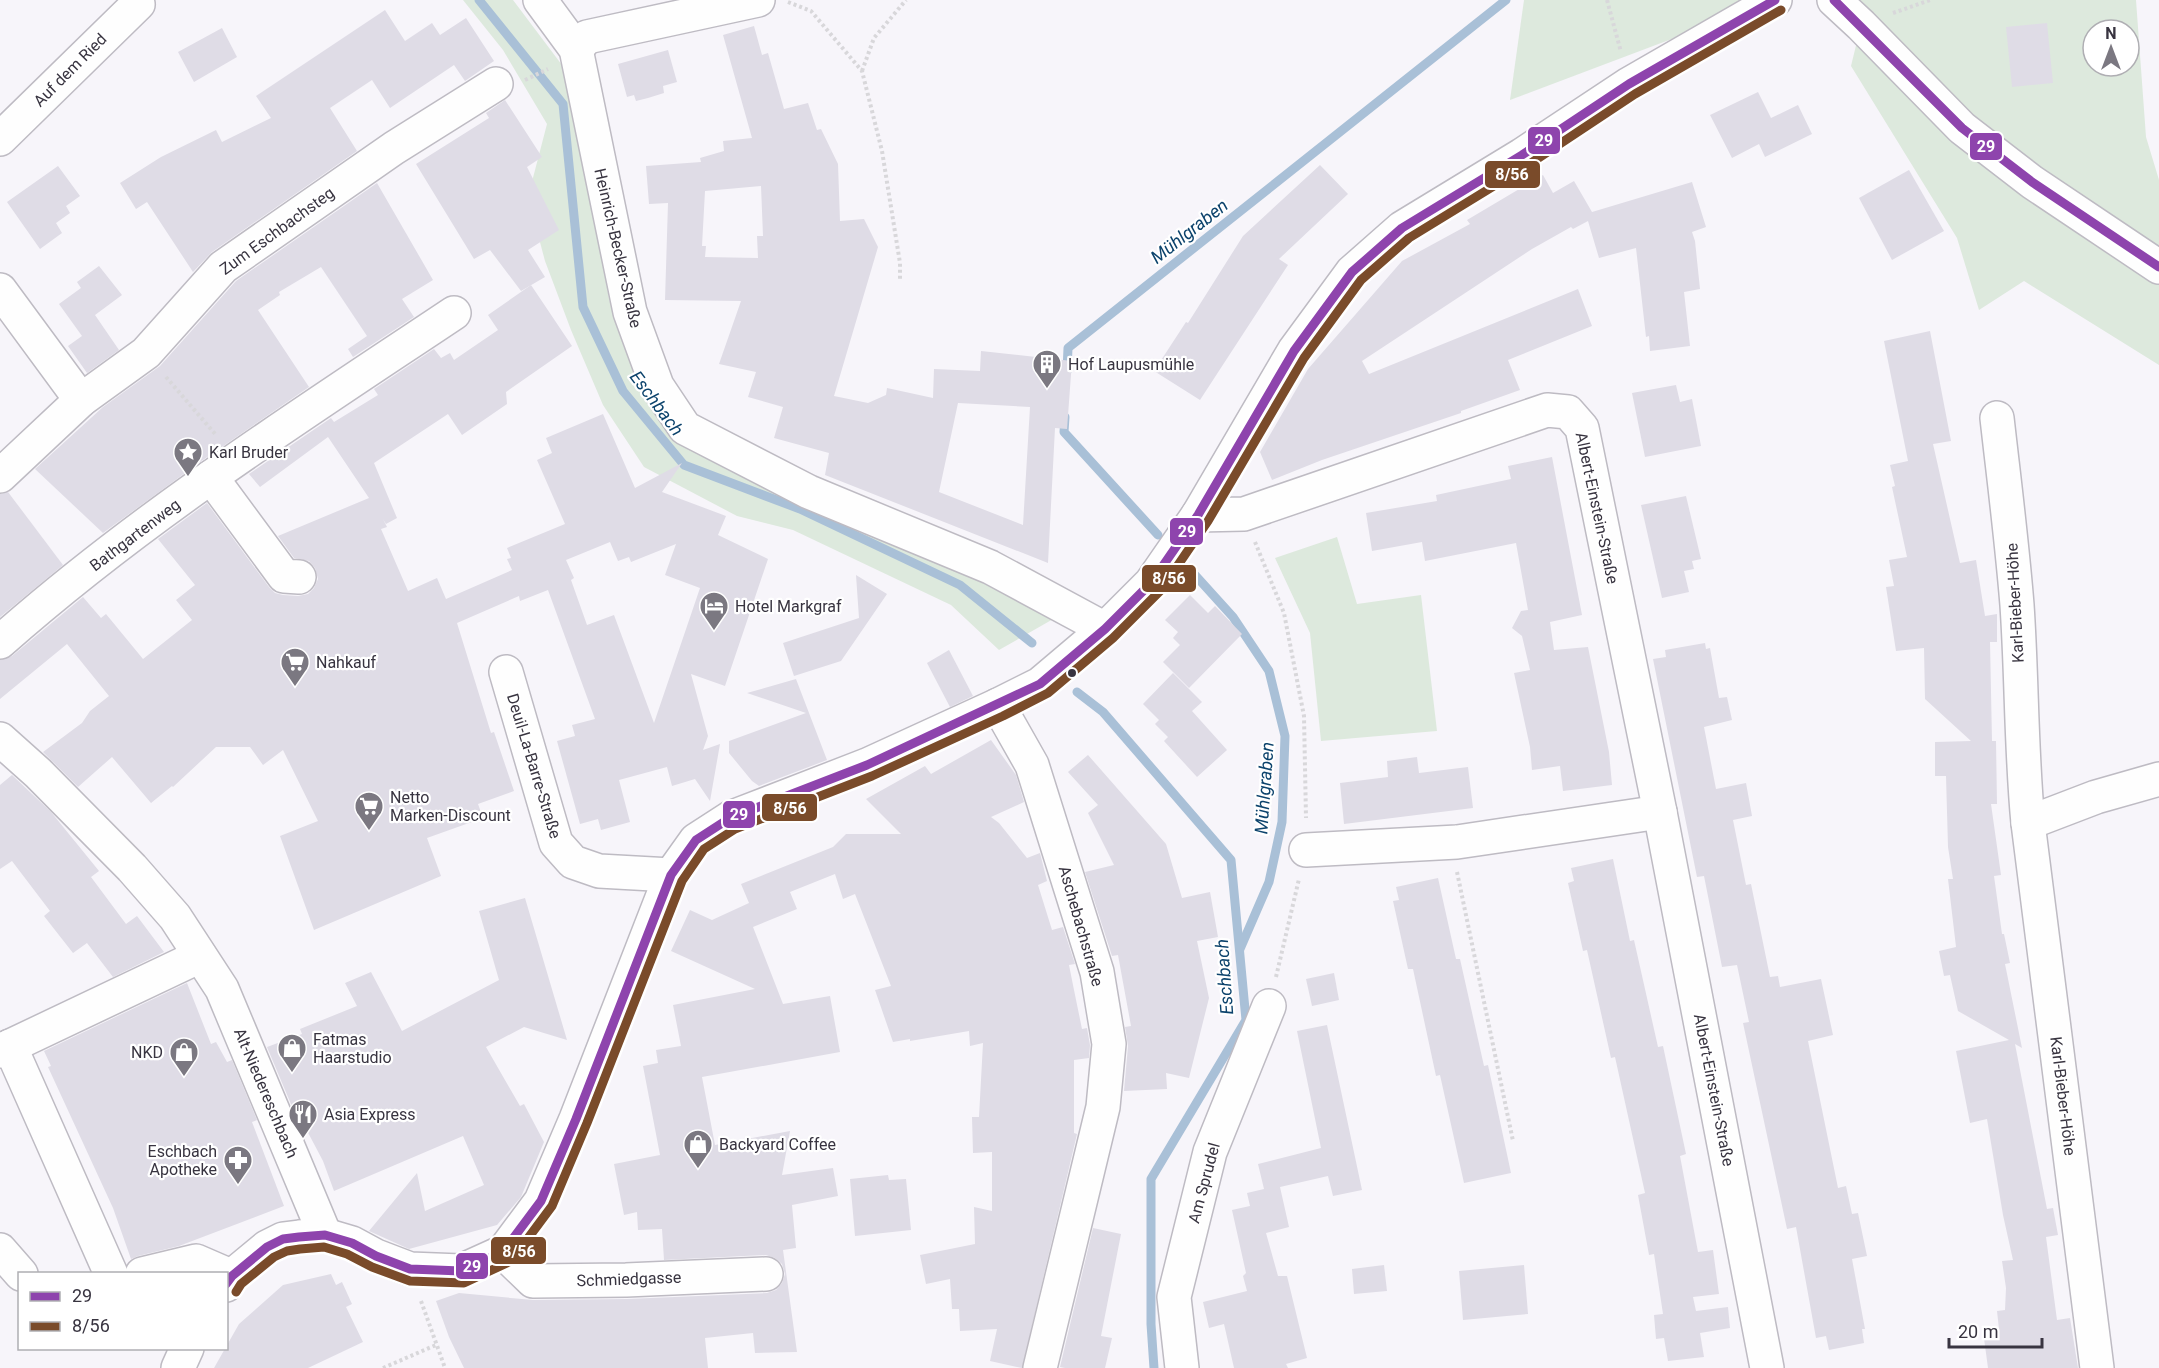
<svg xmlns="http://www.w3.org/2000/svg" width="2159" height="1368" viewBox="0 0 2159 1368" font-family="Roboto,sans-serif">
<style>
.green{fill:#dde9dd;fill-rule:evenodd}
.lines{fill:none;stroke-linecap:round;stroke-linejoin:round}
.stream{stroke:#a9c0d7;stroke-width:9}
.building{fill:#dfdce6;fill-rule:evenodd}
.minor-casing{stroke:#bebbc3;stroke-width:36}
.path{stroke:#d8d7da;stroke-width:4;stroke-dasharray:3 3;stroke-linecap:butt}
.minor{stroke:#fefefe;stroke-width:33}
.bus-1-casing{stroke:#fff;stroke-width:14}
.bus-2-casing{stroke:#fff;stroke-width:14}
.bus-1{stroke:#8e44ad;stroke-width:9}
.bus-2{stroke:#7a4b2a;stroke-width:9}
.bus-dot{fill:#383440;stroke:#fff;stroke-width:2}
.labels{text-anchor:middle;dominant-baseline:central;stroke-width:4.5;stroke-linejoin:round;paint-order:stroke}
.street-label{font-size:16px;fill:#383440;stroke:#fff}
.poi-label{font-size:16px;fill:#383440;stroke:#fff;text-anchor:start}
.water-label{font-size:18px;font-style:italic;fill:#0c436c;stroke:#fff}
.line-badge{stroke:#fff;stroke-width:2}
.badge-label{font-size:16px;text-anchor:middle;font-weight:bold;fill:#fff}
</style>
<rect width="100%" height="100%" fill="#f7f5fa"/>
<!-- green -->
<g class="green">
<polygon points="463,0 513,0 571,77 609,299 638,386 683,445 884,530 1055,618 999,650 951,605 793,530 737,516 644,467 603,405 571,330 545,261 528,197 547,124 503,50"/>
<polygon points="1524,0 1775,0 1510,100"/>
<path d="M1834,0H2136L2146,137L2159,180V365L2024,281L1979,310L1957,238L1851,66L1861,25ZM2093,30H2129V66H2093Z"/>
<polygon points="1337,537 1357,604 1421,595 1437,731 1321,741 1310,633 1275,558"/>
</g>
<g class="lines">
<!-- stream -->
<g class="stream">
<polyline points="479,0 563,104 583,307 623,391 684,465 800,509 960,585 1032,643"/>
<polyline points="1067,371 1068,348 1506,0"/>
<polyline points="1065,417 1064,432 1158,535"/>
<polyline points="1195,575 1233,617 1269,671 1285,736 1282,822 1269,882 1240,949"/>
<polyline points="1077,692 1103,712 1231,860 1246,1020 1151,1179 1151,1324 1154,1368"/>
</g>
</g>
<!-- building -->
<g class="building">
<polygon points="385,10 405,41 432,23 440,35 466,18 494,61 465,81 454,65 390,108 372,80 330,108 357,151 212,252 193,272 147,202 136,209 120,183 161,157 216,130 222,142 271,118 256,96"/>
<polygon points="2047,23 2053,83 2012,87 2006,27"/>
<path d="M754,26L762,55L768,53L784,109L808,103L817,130L821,129L838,164L840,221L864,219L878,247L834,396L868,403L886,395L887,388L933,398L934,369L980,371L981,351L1072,361L1067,429L1055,428L1048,563L825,475L829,453L774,438L783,407L748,397L756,372L719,364L741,301L665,300L668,203L649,204L646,166L701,162L700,158L724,151L723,141L752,138L723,35ZM761,186L763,236H757L758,258L705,257L706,246H702L705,191ZM958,403L1030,407L1023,525L939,492Z"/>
<polygon points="222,28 237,57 194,82 178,52"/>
<polygon points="668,50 677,82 663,86 664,93 648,98 636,101 634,95 627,97 618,64"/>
<polygon points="1758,92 1771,118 1798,105 1812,134 1765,157 1759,144 1732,158 1710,115"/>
<polygon points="505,100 542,157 527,167 559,230 528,250 545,277 521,291 490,250 474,259 416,164 489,118 486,113"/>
<polygon points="1320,165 1348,194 1279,259 1288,265 1200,400 1154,371 1186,322 1188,323 1243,236"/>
<polygon points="58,166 80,196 66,206 70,213 56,223 62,233 40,249 7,202"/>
<polygon points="1909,170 1944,231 1892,260 1859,198"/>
<polygon points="1543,175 1553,193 1574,181 1592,212 1692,182 1706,227 1692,232 1695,241 1700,289 1684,292 1690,346 1650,351 1649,336 1646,337 1636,248 1599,258 1588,221 1573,229 1571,227 1532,249 1362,361 1369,374 1578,289 1592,326 1508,360 1520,390 1461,411 1461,413 1322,460 1272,480 1260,452 1308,369 1402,261 1470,224 1467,220"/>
<polygon points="377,183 433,280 402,299 414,317 353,357 348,349 367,336 321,267 279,292 280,295 258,310 309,387 200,462 103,533 35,469 103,407 160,366 236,281"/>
<polygon points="99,266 122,295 95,315 119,350 87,373 68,346 82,336 59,304 81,288 77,282"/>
<path d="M531,285L572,346L506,392L507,404L462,435L448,414L374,463L397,518L386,524L383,519L387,527L381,529L408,591L437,578L446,599L512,570L507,559L511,558L507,548L565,524L537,460L552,453L546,438L603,414L635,488L682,463L662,492L726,516L718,535L768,559L725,686L691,674L708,736L703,750L720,744L710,801L695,779L672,786L667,767L619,780L630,822L601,830L598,819L580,824L557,741L575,736L572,725L595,719L548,590L520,601L519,596L457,623L491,733L494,732L514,791L478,804L483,818L427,838L441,876L314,930L280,836L318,821L283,750L263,765L250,747H216L173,787L172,786L151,803L112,757L78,787L43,752L82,723L90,711L109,696L67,644L0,699V660L12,656L83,597L101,618L106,614L143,659L192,620L176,600L195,585L158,539L207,503L269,587L275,593L283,595L298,596L308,594L314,588L318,579L315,568L309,561L294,558L278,536L369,498L328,437L260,487L249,474L331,418L334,422L378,395L374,389L434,349L441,358L450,353L454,360L498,330L488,315ZM610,542L618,561L629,557L631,562L676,544L665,575L700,588L654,723L614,615L587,625L571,580L574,578L566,560Z"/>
<polygon points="1930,331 1951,441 1933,444 1960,563 1976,560 1985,616 1997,614 1997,642 1990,642 1992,741 1996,741 1997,804 1991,804 2001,875 1994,876 2002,934 2004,934 2010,963 2005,964 2022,1048 2015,1044 2047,1209 2053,1208 2058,1235 2046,1237 2057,1320 2070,1318 2078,1368 1988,1368 1983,1331 1999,1329 1997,1311 2005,1310 2006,1288 2002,1261 2013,1260 2003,1215 1987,1119 1970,1123 1956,1051 2009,1040 1958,1011 1950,975 1944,976 1939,951 1956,947 1948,879 1953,879 1948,847 1946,776 1935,776 1935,742 1971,741 1925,699 1924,648 1896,651 1886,587 1894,586 1889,560 1907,557 1892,487 1895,486 1890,465 1908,461 1884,341"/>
<polygon points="1676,385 1680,402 1692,399 1701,446 1645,457 1632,393"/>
<polygon points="1552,457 1582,615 1550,622 1554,650 1588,647 1609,752 1612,785 1563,791 1560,766 1532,770 1530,747 1514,673 1530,670 1522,636 1512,628 1521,611 1528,610 1516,543 1425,561 1422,542 1372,551 1366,513 1437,501 1436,495 1511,479 1508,466"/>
<polygon points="8,492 63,565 0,617 0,494"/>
<polygon points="1686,496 1701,559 1692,561 1694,569 1684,571 1689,592 1662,598 1641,505"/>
<polygon points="856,575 887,594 841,661 794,676 783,643 859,618"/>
<polygon points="1190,595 1208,613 1215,606 1242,634 1189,688 1163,662 1180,645 1173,638 1178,632 1165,620"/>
<polygon points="1705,643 1706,649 1710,648 1719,698 1727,697 1732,720 1704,727 1716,789 1746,783 1752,816 1733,820 1746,885 1751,884 1770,977 1778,976 1780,987 1821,979 1833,1035 1808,1041 1838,1188 1846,1186 1852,1214 1858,1213 1867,1256 1852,1259 1865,1329 1862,1329 1864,1343 1829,1350 1826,1336 1816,1338 1796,1227 1787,1229 1743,1023 1749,1022 1737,965 1722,967 1704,876 1697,877 1653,659 1666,657 1665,650"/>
<polygon points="949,650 973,696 950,707 927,663"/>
<polygon points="1173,673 1202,702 1192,711 1227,750 1197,777 1164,741 1168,737 1155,724 1159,720 1143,704"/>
<polygon points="796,679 827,760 759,786 752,781 729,753 729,741 806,713 747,693"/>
<polygon points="991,740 1016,775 1024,802 991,817 999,823 1027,858 1040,853 1047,881 1038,885 1052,930 1063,927 1075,964 1069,965 1074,990 1082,1029 1087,1028 1090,1045 1089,1058 1074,1060 1074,1133 1077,1134 1022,1368 990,1361 997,1329 960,1331 959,1309 952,1309 950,1279 926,1284 920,1255 975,1244 974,1207 992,1211 992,1152 973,1153 972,1117 979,1117 983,1043 970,1046 969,1031 910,1041 910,1039 893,1042 875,990 891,986 855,894 843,899 835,874 790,892 797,909 753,927 783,1004 830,996 840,1052 702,1077 715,1145 790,1131 782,1175 833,1168 838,1196 792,1205 796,1248 783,1250 797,1352 755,1353 753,1333 705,1338 708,1368 464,1368 449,1337 436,1301 459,1293 533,1300 627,1299 767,1293 776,1290 782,1283 785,1274 782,1264 775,1258 766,1255 664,1260 662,1229 638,1230 637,1212 624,1215 614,1164 660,1155 643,1066 658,1063 656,1050 681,1046 673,1005 755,989 671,951 690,910 712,920 749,903 741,884 833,847 846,834 901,834 866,799 925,766 931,774"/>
<polygon points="1088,755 1166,844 1182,898 1210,892 1218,937 1197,941 1209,998 1189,1078 1166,1073 1167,1089 1124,1091 1128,1046 1125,1027 1131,1026 1118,955 1112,956 1085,872 1114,865 1088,813 1098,805 1068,772"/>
<polygon points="1417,757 1419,773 1468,767 1473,808 1344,824 1340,783 1388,777 1387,761"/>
<polygon points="12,775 51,812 99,871 91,877 126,924 137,916 164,952 113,977 87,943 73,953 44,916 50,911 12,861 0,869 0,785"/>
<polygon points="1613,859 1630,941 1634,940 1658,1047 1663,1046 1686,1154 1680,1156 1698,1252 1713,1250 1719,1294 1693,1297 1696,1311 1728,1307 1730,1328 1700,1333 1704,1357 1668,1361 1664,1338 1656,1339 1654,1315 1663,1314 1654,1254 1649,1255 1638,1195 1645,1193 1615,1057 1611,1058 1587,950 1583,951 1568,883 1574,881 1571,868"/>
<polygon points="1438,878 1456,959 1460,959 1484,1066 1488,1065 1511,1173 1464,1183 1440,1075 1436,1076 1413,969 1408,969 1393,901 1399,900 1396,887"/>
<polygon points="525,898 567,1040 524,1027 486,1047 520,1106 524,1104 544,1142 521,1197 497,1225 409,1249 369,1231 417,1173 425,1211 484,1185 463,1136 334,1191 323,1161 295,1108 293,1109 267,1047 302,1034 300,1029 357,1006 345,983 371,972 402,1031 499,980 479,911"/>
<polygon points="1334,973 1339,1000 1312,1006 1306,979"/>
<polygon points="187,983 211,1044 216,1042 227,1062 232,1060 257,1120 252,1122 284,1206 179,1246 138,1256 131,1259 113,1208 48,1067 51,1066 44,1051"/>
<polygon points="1327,1025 1362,1190 1333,1196 1328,1176 1280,1187 1289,1227 1266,1233 1278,1276 1287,1276 1307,1358 1286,1364 1288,1368 1234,1368 1224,1324 1209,1328 1203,1302 1247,1291 1243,1276 1246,1273 1232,1210 1250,1206 1247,1193 1264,1189 1258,1164 1321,1148 1297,1031"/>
<polygon points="888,1175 889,1180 906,1179 911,1230 855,1236 850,1179"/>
<polygon points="1093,1228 1121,1234 1101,1336 1112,1338 1105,1368 1065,1368 1060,1367"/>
<polygon points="1384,1265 1387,1291 1354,1294 1352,1269"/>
<polygon points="1524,1265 1528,1314 1463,1320 1459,1271"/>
<polygon points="331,1274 336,1285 342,1282 352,1304 346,1307 363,1342 308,1368 214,1368 239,1324 283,1285"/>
</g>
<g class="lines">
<!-- minor casing -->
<g class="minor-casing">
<g id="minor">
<polyline points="540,0 576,49 630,312 657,386 685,428 809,492 990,567 1105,629"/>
<polyline points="1834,0 1861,25 1962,128 2032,182 2159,267"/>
<polyline points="576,49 587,37 758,0"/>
<polyline points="0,139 138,4 137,0"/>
<polyline points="0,290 81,400"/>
<path d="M1997,418C2004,480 2012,542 2017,605C2022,678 2021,751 2028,823L2097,1368"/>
<polyline points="0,476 81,400 146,353 223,267 394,148 496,84"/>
<polyline points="211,477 284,576 299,577"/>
<polyline points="1198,515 1244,514 1547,410 1568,412 1582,428 1660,812 1767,1368"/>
<path d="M0,642C140,518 298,417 454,313"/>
<polyline points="506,672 556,843 573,862 599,871 671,875"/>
<polyline points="998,705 1032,765 1097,972 1109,1044 1103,1107 1040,1368"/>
<polyline points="0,739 38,773 132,868 175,917 222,989 325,1235"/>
<polyline points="2028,823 2096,797 2159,779"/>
<polyline points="1306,850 1457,842 1660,812"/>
<polyline points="10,1046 111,1274"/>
<polyline points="0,1051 200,956"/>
<polyline points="0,1250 21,1274"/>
<polyline points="503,1252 533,1281 626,1280 766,1274"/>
<polyline points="142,1274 196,1261 226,1274"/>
<polyline points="226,1285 232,1276 267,1247 283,1239 299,1237 325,1235 352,1243 376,1256 410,1269 461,1271 503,1252 541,1201 576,1119 671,875 696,840 730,818 867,765 998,705 1040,684 1105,629 1151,583 1198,515 1294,351 1352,272 1402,228 1522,155 1629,84 1775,0"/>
<polyline points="178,1368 187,1348"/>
<polyline points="1182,1368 1174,1297 1210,1152 1269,1006"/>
</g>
</g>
<!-- path -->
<g class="path">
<polyline points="1607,0 1621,52"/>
<polyline points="788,2 811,11 862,71 882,151 900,263 900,281"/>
<polyline points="1893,13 1930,0"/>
<polyline points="862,71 874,38 906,0"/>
<polyline points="525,80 548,69"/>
<polyline points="166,377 216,435"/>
<polyline points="1255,542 1284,613 1304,716 1306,818"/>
<polyline points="1457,872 1513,1141"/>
<polyline points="1276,977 1299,879"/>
<polyline points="421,1301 445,1368"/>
<polyline points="383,1368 436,1345"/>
</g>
<!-- minor -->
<use href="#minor" class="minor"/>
<!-- bus-1 casing -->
<g class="bus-1-casing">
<g id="bus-1">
<polyline points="1834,0 1962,128 2032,182 2159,267"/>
<polyline points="226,1284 232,1276 267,1247 283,1239 299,1237 325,1235 352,1243 376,1256 410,1269 461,1271 503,1252 541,1201 576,1119 671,875 696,840 730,818 867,765 1040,684 1105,629 1151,583 1198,515 1294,351 1352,272 1402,228 1522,155 1629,84 1775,0"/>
</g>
</g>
<!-- bus-2 casing -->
<g class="bus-2-casing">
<polyline id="bus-2" points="236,1292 241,1284 274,1257 287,1251 300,1249 324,1247 347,1254 372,1267 410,1281 464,1283 511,1261 552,1206 587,1123 682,881 704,849 735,829 872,776 1003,716 1048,693 1113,638 1161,590 1208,521 1304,358 1361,280 1409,238 1528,165 1635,94 1781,10"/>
</g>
<!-- bus-1 -->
<use href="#bus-1" class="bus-1"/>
<!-- bus-2 -->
<use href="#bus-2" class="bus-2"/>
</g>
<!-- icons -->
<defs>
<g id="building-pin" transform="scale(1.5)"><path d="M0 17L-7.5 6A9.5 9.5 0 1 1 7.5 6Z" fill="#7b7881" stroke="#fff"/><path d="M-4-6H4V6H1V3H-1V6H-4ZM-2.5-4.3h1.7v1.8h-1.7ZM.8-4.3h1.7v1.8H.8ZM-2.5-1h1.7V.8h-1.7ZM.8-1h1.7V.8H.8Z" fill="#fff"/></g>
<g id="sight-pin" transform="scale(1.5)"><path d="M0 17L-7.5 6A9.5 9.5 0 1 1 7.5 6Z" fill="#7b7881" stroke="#fff"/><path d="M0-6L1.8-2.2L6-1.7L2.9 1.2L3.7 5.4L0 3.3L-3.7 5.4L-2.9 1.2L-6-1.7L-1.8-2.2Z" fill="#fff"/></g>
<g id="hotel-pin" transform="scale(1.5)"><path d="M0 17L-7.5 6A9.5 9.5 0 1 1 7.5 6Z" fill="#7b7881" stroke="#fff"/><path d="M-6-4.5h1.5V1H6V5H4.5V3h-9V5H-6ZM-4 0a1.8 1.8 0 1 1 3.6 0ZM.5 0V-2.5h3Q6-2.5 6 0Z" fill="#fff"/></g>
<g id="supermarket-pin" transform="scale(1.5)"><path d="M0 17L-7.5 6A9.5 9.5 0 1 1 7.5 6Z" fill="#7b7881" stroke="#fff"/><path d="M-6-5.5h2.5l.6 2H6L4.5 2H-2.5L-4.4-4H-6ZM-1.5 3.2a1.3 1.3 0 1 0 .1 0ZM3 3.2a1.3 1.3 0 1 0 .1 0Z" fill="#fff"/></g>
<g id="shop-pin" transform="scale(1.5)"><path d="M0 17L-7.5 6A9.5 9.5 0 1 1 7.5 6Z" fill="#7b7881" stroke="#fff"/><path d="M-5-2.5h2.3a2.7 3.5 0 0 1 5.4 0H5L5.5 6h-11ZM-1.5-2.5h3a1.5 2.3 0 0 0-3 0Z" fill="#fff"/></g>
<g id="restaurant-pin" transform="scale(1.5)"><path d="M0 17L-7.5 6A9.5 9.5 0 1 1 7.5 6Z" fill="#7b7881" stroke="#fff"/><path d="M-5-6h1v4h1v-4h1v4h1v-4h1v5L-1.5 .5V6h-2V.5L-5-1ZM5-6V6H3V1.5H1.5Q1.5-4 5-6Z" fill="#fff"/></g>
<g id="pharmacy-pin" transform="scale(1.5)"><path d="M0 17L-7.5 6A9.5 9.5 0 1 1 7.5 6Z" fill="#7b7881" stroke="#fff"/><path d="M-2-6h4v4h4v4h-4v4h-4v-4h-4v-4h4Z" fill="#fff"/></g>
</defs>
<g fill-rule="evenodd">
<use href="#building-pin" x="1047" y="364"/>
<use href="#sight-pin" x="188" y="452"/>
<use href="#hotel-pin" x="714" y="606"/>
<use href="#supermarket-pin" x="295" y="662"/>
<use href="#supermarket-pin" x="369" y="806"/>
<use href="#shop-pin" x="292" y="1048"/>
<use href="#shop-pin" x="184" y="1052"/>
<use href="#restaurant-pin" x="303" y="1114"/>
<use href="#shop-pin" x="698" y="1144"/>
<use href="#pharmacy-pin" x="238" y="1160"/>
</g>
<!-- markers -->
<circle class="bus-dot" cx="1072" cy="673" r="5"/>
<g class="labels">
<!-- street labels -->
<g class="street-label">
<text transform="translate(70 70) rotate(-45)">Auf dem Ried</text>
<text transform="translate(277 231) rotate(-36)">Zum Eschbachsteg</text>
<text transform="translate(618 248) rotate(77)">Heinrich-Becker-Straße</text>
<text transform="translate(1597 508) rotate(78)">Albert-Einstein-Straße</text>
<text transform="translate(135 535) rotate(-37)">Bathgartenweg</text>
<text transform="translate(2015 603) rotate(-93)">Karl-Bieber-Höhe</text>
<text transform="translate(534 766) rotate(73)">Deuil-La-Barre-Straße</text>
<text transform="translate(1081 926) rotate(74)">Aschebachstraße</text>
<text transform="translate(1714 1090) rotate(79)">Albert-Einstein-Straße</text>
<text transform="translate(266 1093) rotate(67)">Alt-Niedereschbach</text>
<text transform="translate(2063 1096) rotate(83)">Karl-Bieber-Höhe</text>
<text transform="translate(1204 1183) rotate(-75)">Am Sprudel</text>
<text transform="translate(629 1279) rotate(-2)">Schmiedgasse</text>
</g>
<!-- poi labels -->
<g class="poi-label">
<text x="1068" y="364">Hof Laupusmühle</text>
<text x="209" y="452">Karl Bruder</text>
<text x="735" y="606">Hotel Markgraf</text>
<text x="316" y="662">Nahkauf</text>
<text x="390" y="797">Netto<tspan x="390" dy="18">Marken-Discount</tspan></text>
<text x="313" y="1039">Fatmas<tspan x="313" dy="18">Haarstudio</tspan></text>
<text x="163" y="1052" text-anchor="end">NKD</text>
<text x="324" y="1114">Asia Express</text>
<text x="719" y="1144">Backyard Coffee</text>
<text x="217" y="1151" text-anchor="end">Eschbach<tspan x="217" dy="18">Apotheke</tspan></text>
</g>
<!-- water labels -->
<g class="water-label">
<text transform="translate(1189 231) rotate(-38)">Mühlgraben</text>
<text transform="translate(657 403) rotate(53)">Eschbach</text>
<text transform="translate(1264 788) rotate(-86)">Mühlgraben</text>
<text transform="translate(1224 977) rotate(-94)">Eschbach</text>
</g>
</g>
<g class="line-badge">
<rect x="1527" y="126" width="34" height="29" rx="6" fill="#8e44ad"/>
<rect x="1969" y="132" width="34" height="29" rx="6" fill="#8e44ad"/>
<rect x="1484" y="160" width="57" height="29" rx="6" fill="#7a4b2a"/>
<rect x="1169" y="517" width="35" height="29" rx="6" fill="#8e44ad"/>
<rect x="1141" y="564" width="56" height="29" rx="6" fill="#7a4b2a"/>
<rect x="761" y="793" width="57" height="29" rx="6" fill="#7a4b2a"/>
<rect x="722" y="800" width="34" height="29" rx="6" fill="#8e44ad"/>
<rect x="490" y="1236" width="57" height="29" rx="6" fill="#7a4b2a"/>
<rect x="455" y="1252" width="34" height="28" rx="6" fill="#8e44ad"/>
</g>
<g class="badge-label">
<text x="1544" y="146">29</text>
<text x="1986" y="152">29</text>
<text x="1512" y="180">8/56</text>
<text x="1187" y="537">29</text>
<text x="1169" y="584">8/56</text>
<text x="790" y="814">8/56</text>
<text x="739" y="820">29</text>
<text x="519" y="1257">8/56</text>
<text x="472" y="1272">29</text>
</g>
<!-- legend -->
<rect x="18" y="1272" width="210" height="78" fill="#ffffff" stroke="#afaeb3" stroke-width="1.5"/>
<rect x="30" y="1292" width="30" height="9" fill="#8e44ad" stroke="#afaeb3" stroke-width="1.5"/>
<text x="72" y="1302" font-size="18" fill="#383440">29</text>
<rect x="30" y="1322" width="30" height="9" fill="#7a4b2a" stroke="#afaeb3" stroke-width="1.5"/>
<text x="72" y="1332" font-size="18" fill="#383440">8/56</text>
<!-- north arrow -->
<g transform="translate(2111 48)"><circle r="28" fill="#ffffff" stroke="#afaeb3" stroke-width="1.5"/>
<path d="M0-4.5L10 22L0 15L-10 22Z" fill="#7b7881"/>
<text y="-9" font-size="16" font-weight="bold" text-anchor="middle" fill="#383440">N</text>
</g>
<!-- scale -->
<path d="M1949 1338v9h93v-9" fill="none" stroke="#383440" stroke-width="3"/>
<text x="1958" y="1338" font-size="18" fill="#383440" stroke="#ffffff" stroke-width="4.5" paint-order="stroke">20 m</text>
</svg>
